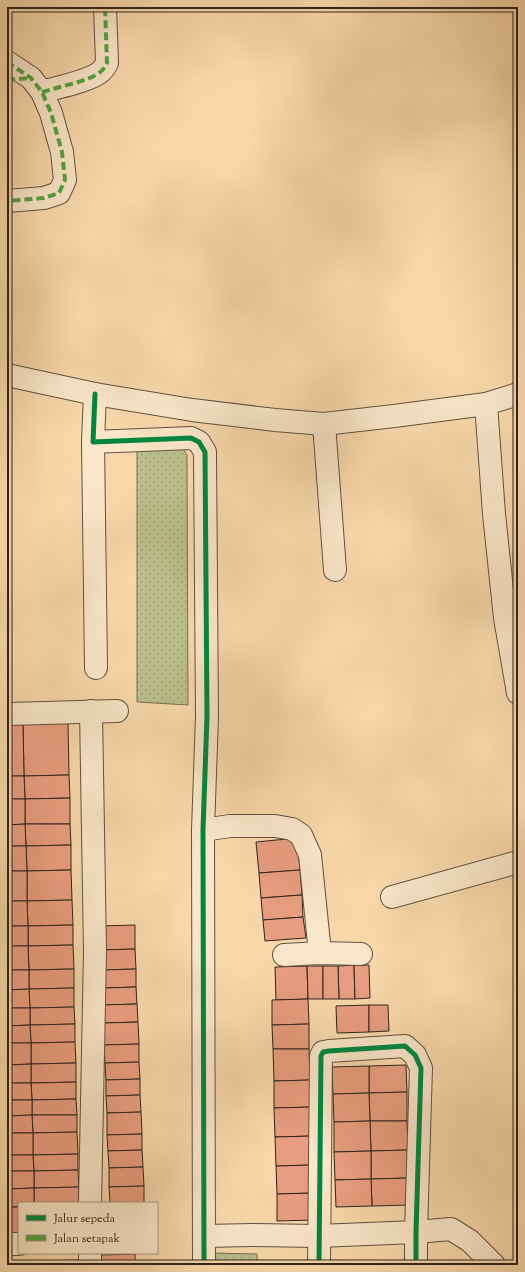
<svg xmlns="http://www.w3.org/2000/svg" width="525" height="1272" viewBox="0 0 525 1272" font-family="'Sorts Mill Goudy',serif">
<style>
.grass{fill:url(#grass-dots);stroke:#747254}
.building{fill:#e99d80;stroke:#2d251c}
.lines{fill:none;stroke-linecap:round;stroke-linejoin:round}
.minor-casing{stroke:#605240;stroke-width:24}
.minor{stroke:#fae6c8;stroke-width:22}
.quiet{stroke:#52a341;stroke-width:4;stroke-dasharray:8 4;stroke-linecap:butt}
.cycleway-casing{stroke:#fae6c8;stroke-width:8}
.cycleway{stroke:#00873e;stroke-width:5}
</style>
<defs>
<pattern id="grass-dots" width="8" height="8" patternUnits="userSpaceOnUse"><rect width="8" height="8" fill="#babf8b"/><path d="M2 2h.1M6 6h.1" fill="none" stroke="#a0a477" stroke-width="1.8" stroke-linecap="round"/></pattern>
</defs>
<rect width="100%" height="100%" fill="#f8d8ab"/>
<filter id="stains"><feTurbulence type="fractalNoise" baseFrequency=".005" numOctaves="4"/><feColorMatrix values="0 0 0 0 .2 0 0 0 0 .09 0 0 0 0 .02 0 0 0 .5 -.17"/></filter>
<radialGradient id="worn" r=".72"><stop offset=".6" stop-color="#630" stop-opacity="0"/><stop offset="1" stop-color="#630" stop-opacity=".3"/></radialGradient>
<!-- grass -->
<g class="grass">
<polygon points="137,446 182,447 187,455 188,705 137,702"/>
<polygon points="210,1253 257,1254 257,1265 210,1265"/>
</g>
<!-- building -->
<g class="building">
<polygon points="68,722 69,775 24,776 23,723"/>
<polygon points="7,723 23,723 24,776 7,776"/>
<polygon points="69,775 70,798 25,799 24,776"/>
<polygon points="7,776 24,776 25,799 7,799"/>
<polygon points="70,798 70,824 25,824 25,799"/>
<polygon points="7,799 25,799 25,824 7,825"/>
<polygon points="25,824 70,824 71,845 26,846"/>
<polygon points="25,824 26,846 7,846 7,825"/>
<polygon points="297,838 300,870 259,873 256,842"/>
<polygon points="71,845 71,870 27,871 26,846"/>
<polygon points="7,846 26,846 27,871 7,871"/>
<polygon points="71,870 72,900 27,901 27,871"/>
<polygon points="300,870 302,895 261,898 259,873"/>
<rect x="7" y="871" width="20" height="30"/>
<polygon points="302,895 303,917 263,920 261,898"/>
<polygon points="72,900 73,925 28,926 27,901"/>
<polygon points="7,901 27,901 28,926 7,926"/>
<polygon points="303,917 306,938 265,941 263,920"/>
<polygon points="73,925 73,945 28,946 28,926"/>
<polygon points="135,925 135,949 101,950 100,926"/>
<rect x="7" y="926" width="21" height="20"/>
<polygon points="73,945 74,969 29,970 28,946"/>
<polygon points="7,946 28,946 29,970 7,970"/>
<polygon points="135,949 136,969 102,970 101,950"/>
<polygon points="354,965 355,999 339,999 338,966"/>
<polygon points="354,965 369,965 370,998 355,999"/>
<polygon points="307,966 308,999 276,1000 275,967"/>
<polygon points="307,966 323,966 323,999 308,999"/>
<polygon points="323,966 338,966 339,999 323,999"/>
<polygon points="74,969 74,988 29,989 29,970"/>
<polygon points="136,969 136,987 103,988 102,970"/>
<polygon points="7,970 29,970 29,989 7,990"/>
<polygon points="136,987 137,1004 103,1005 103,988"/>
<polygon points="74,988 74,1007 30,1008 29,989"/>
<polygon points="29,989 30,1008 7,1008 7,990"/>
<polygon points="308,999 309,1024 272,1025 272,1000"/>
<polygon points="137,1004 138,1022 104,1023 103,1005"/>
<polygon points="369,1005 369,1032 337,1033 336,1006"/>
<polygon points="369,1005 388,1005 389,1031 369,1032"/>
<polygon points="74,1007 75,1024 30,1025 30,1008"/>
<polygon points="7,1008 30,1008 30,1025 7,1026"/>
<polygon points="138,1022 139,1044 104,1045 104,1023"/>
<polygon points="75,1024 75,1042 31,1043 30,1025"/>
<polygon points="309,1024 309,1049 273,1049 272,1025"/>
<polygon points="30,1025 31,1043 7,1043 7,1026"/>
<polygon points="75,1042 76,1063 31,1064 31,1043"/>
<polygon points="7,1043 31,1043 31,1064 7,1065"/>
<polygon points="139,1044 139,1062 105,1063 104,1045"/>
<polygon points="273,1049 309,1049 310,1080 274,1081"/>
<polygon points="139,1062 140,1079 106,1080 105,1063"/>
<polygon points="76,1063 76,1082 31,1083 31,1064"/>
<polygon points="31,1064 31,1083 7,1083 7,1065"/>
<polygon points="406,1065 407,1092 369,1093 369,1066"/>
<polygon points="369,1066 369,1093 333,1094 332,1067"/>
<polygon points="140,1079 140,1095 106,1096 106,1080"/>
<polygon points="310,1080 311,1107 274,1108 274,1081"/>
<polygon points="76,1082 76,1099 32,1100 31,1083"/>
<polygon points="7,1083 31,1083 32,1100 7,1100"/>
<polygon points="407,1092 407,1121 370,1121 369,1093"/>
<polygon points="369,1093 370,1121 334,1122 333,1094"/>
<polygon points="140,1095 141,1112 107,1113 106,1096"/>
<polygon points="76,1099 77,1115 32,1115 32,1100"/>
<polygon points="7,1100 32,1100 32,1115 7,1116"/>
<polygon points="311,1107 312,1136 275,1137 274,1108"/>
<polygon points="141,1112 142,1134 107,1135 107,1113"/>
<polygon points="32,1115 77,1115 77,1132 33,1133"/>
<polygon points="32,1115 33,1133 7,1133 7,1116"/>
<polygon points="370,1121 407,1121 408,1150 371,1151"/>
<polygon points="370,1121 371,1151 334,1152 334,1122"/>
<polygon points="77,1132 78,1154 33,1155 33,1133"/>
<rect x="7" y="1133" width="26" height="22"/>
<polygon points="142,1134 142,1150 108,1151 107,1135"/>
<polygon points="312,1136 312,1165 276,1166 275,1137"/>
<polygon points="142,1150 143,1167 109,1168 108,1151"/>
<polygon points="408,1150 409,1178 371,1179 371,1151"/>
<polygon points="371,1151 371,1179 335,1180 334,1152"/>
<polygon points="78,1154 78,1170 34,1171 33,1155"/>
<polygon points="7,1155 33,1155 34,1171 7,1171"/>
<polygon points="312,1165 313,1193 277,1194 276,1166"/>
<polygon points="143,1167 144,1186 109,1187 109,1168"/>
<polygon points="78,1170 79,1187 34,1188 34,1171"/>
<polygon points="7,1171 34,1171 34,1188 7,1189"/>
<polygon points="409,1178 410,1205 372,1206 371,1179"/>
<polygon points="371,1179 372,1206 336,1207 335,1180"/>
<polygon points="144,1186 144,1203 110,1203 109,1187"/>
<polygon points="79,1187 79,1203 34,1203 34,1188"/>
<polygon points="34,1188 34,1203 19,1203 19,1207 7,1207 7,1189"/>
<polygon points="313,1193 314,1220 277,1221 277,1194"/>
<rect x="7" y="1207" width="12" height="30"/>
<polygon points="135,1254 135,1265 101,1265 101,1255"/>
<polygon points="81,1260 81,1265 36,1265 36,1261"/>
<polygon points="36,1261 36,1265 7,1265 7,1262"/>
</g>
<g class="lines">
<!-- minor casing -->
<g class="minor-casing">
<g id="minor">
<polyline points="7,62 31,78 42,92 51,113 62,152 65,180 59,193 44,198 7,201"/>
<path d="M42,92C58,87 86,82 99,73C103,70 105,67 107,63L105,7"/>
<polyline points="7,375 95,394 192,410 275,420 324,424 394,416 486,404 518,394"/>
<polyline points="95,394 93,442 191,438 199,442 205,452 207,716 203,830 204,1265"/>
<polyline points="486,404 494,514 505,618 518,693"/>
<polyline points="324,424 335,570"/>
<polyline points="93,442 96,668"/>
<polyline points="7,714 117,711"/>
<polyline points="203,830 230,826 275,826 292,829 301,835 310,855 320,953"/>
<polyline points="392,897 518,862"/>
<polyline points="284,955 320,953 361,954"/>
<polyline points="90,1203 95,951 91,711"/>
<polyline points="205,1236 252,1235 318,1236 416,1232 451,1229 470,1241 494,1265"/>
<polyline points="7,1244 19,1244"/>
<polyline points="90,1253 90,1265"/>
<polyline points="319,1265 321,1056 323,1052 329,1051 405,1046 415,1055 421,1068 416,1232 416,1265"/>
</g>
</g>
<!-- minor -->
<use href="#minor" class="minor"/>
<!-- quiet -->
<g class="quiet">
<polyline points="7,62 31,78 42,92 51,113 62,152 65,180 59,193 44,198 7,201"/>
<polyline points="7,80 31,78"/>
<path d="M42,92C58,87 86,82 99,73C103,70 105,67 107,63L105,7"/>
</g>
<!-- cycleway casing -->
<g class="cycleway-casing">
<g id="cycleway">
<polyline points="95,394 93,442 191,438 199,442 205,452 207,716 203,830 204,1265"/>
<polyline points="319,1265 321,1056 323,1052 329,1051 405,1046 415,1055 421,1068 416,1232 416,1265"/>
</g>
</g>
<!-- cycleway -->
<use href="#cycleway" class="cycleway"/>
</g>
<!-- margin -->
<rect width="525" height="1272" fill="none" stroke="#f8d8ab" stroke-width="24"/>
<rect x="8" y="8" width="509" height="1256" fill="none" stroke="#2d251c" stroke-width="2"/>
<rect x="12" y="12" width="501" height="1248" fill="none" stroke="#2d251c"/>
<!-- legend -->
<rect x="18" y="1202" width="140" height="52" fill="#fae6c8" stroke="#a89983"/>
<rect x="26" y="1215" width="20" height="6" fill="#00873e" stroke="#a89983"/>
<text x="54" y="1222" font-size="12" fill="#2d251c">Jalur sepeda</text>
<rect x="26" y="1235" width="20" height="6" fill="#52a341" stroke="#a89983"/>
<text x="54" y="1242" font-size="12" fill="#2d251c">Jalan setapak</text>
<rect width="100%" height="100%" filter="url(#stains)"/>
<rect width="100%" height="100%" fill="url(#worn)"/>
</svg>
